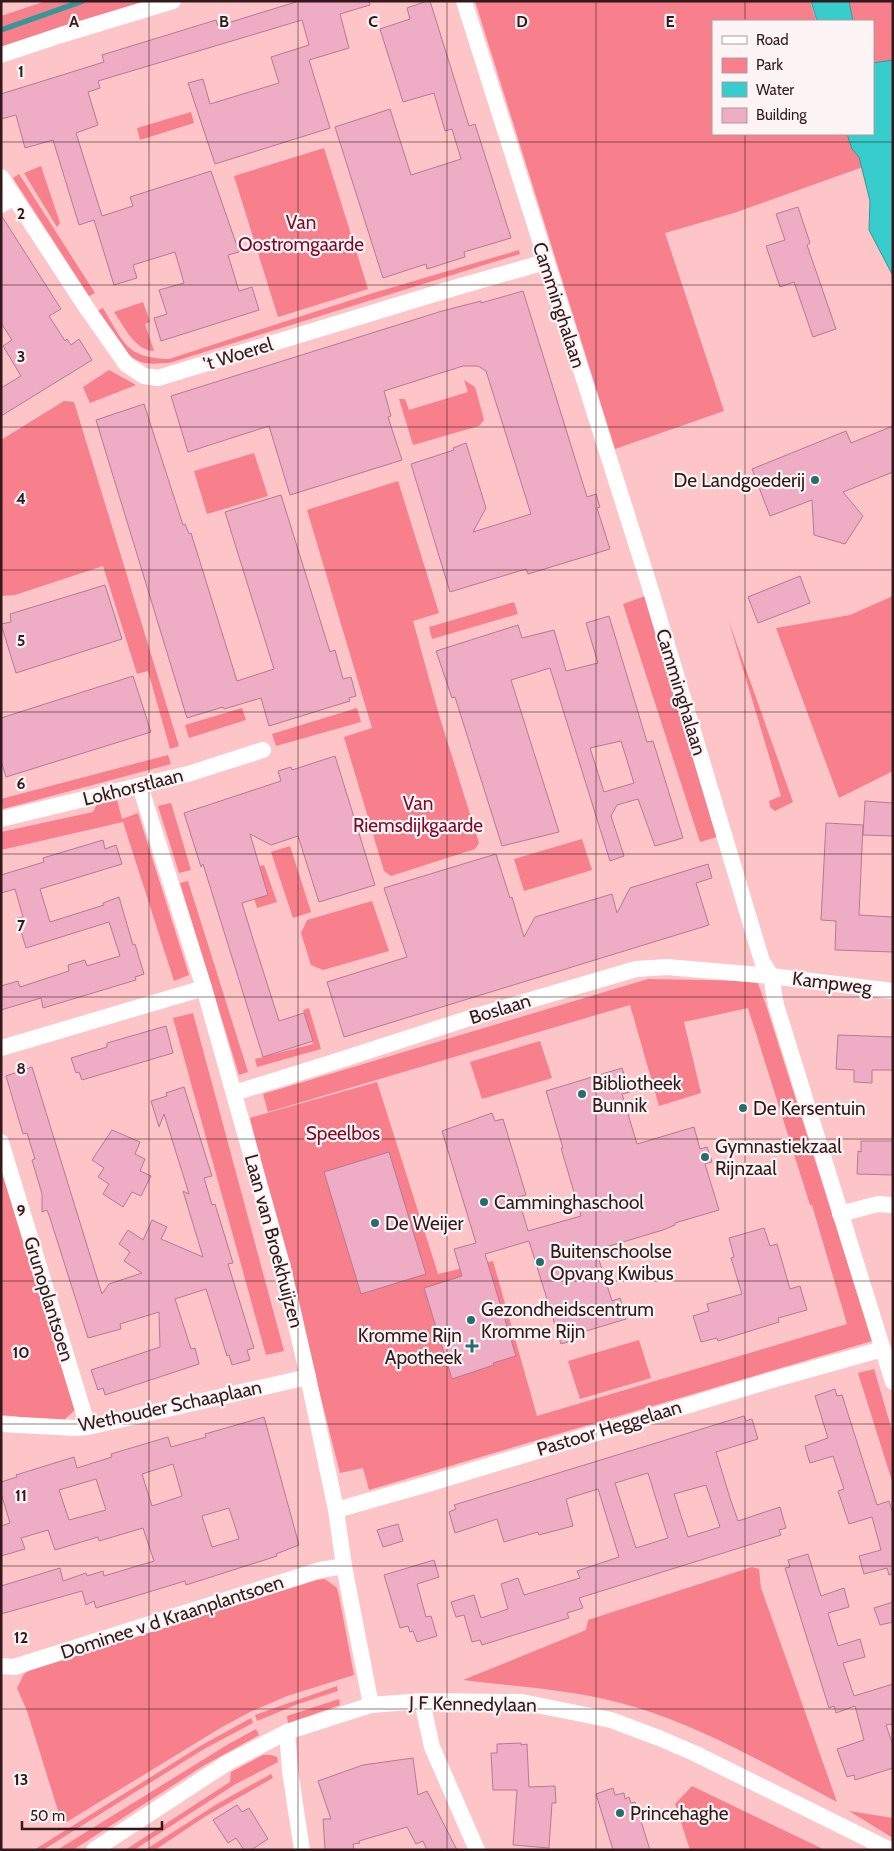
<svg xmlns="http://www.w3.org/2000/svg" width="894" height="1851" viewBox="0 0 894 1851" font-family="Cabin,sans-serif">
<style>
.green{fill:#f87f8c}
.water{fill:#37cdcd;stroke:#369798}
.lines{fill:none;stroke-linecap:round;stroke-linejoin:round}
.stream{stroke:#369798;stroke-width:5.5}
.building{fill:#eeacc5;stroke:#b77991;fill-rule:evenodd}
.minor{stroke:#fff;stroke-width:16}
.grid{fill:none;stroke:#32191b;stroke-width:1;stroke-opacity:0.55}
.poi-dot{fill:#236e6e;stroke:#fcf4f5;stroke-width:2}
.labels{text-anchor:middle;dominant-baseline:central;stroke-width:4.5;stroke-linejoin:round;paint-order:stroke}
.park-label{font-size:19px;fill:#7d0a29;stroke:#fcf4f5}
.street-label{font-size:19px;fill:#32191b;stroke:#fcf4f5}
.poi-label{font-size:19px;fill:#32191b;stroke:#fcf4f5;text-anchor:start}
.grid-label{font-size:16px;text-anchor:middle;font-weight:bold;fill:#32191b;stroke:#fcf4f5;stroke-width:4.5;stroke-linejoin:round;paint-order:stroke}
</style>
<rect width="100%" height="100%" fill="#fec5c8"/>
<!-- green -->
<g class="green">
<polygon points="46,1 151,1 1,47 1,16"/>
<polygon points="475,1 810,1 816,21 713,21 713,134 847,134 852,149 859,157 863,167 734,213 665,233 724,411 615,449"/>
<polygon points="849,1 893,1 893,60 873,63 873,21 853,21"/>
<polygon points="191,112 194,123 140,140 137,128"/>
<polygon points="324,148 368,289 278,317 234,176"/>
<polygon points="41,166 60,223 57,227 24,173"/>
<polygon points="19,174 95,293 89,296 13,178"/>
<path d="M519,250L520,254L169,363C160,363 150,365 141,362C123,356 108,327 97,311L103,308C124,342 125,358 169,359L370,294Z"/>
<path d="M143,302L150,322L145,324L154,351C135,351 124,326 114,312Z"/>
<polygon points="109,370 136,385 90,403 83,387"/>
<polygon points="464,380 475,387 484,420 479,426 413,445 399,399 405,399 409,410 468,392"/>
<polygon points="64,401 74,402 179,746 170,749 148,671 137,674 103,566 15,595 1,596 1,440"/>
<polygon points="254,453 268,496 207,514 194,471"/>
<polygon points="398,481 439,613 413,621 439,715 479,843 475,849 391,876 384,871 344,737 372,728 307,510"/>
<polygon points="648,595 724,835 700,842 623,604"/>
<polygon points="893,596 893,771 839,798 776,628 850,615"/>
<polygon points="514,602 518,614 432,639 429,627"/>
<polygon points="728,619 793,802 775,811 770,807 769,801 781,796"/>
<polygon points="242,708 246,720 189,738 185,725"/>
<polygon points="357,708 361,722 276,746 272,734"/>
<polygon points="168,755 171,764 3,809 1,799"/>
<polygon points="117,800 122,819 138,813 189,975 174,981 123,822 1,850 1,832 93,812 97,804"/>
<polygon points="171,803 191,870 179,873 158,806"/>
<polygon points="582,839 592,870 524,891 514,859"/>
<polygon points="290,846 311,912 293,918 271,852"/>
<polygon points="264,865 277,902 257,908 246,871"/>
<polygon points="188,881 248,1072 239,1075 180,883"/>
<polygon points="372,901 389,951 323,970 311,965 301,933 307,920"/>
<polygon points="648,979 757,981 767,1008 872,1341 369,1490 363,1468 340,1473 250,1118 377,1082 438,1274 493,1261 537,1416 847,1324 812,1205 810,1205 748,1008 684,1022 701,1093 659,1106 630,1005 268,1112 263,1094"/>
<polygon points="309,1008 321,1049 257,1067 255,1059 313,1044 303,1010"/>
<polygon points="193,1013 284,1351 266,1355 173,1018"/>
<polygon points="540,1041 552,1078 482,1099 470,1062"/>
<polygon points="1,1167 75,1410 63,1421 1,1415"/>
<polygon points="639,1340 651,1378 580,1399 568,1361"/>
<polygon points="874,1369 893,1434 893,1484 858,1373"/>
<path d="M752,1567L759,1569L761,1588L837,1802C771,1767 707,1729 635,1707C581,1690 519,1687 463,1680L586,1630L588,1620Z"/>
<polygon points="325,1579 337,1588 339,1596 354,1675 287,1696 252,1711 222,1727 65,1823 60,1817 27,1711 17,1688 24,1674 32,1669 317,1580"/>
<polygon points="337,1686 338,1691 298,1704 257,1721 255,1715"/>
<polygon points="339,1699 340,1705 288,1723 287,1716"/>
<polygon points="251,1718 253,1723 204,1749 43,1850 34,1850 202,1745"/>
<polygon points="256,1729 259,1735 203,1766 73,1850 57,1850 227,1745"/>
<polygon points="263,1755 271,1755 277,1757 278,1762 234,1785 134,1850 125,1850 230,1782 231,1772"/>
<polygon points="271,1774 273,1778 206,1816 155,1850 145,1850 217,1804"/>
<polygon points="692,1786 825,1850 690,1850 675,1804"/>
<polygon points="849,1811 893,1818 893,1838"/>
</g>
<!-- water -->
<g class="water">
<polygon points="811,1 849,1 853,21 817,21"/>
<polygon points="893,60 893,276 869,230 870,201 859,157 852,149 847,134 873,134 873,63"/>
</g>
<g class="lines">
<!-- stream -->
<polyline class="stream" points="1,30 83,1"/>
</g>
<!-- building -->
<g class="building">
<polygon points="299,1 369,1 370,5 340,14 349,48 309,60 330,128 215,164 188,83 203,79 210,104 279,83 271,57 309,45 302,20 98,81 100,88 88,92 98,125 76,133 102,216 133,206 130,197 211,171 239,252 228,255 239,291 252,287 259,310 161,341 154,318 167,314 159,290 184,283 175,252 133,265 137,278 114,285 94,220 79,225 53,140 25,148 16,115 1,119 1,94 104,62 102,55 216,20 218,26"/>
<polygon points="427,1 430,1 469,126 475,124 511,238 464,252 465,257 427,269 426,264 383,278 335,127 390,109 411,175 461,159 452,129 445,131 434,93 403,102 380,29 410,19 407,8"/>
<polygon points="798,207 810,243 807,245 836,329 813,337 794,282 780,287 766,246 785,240 776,214"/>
<polygon points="1,215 61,309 49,316 65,341 67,339 71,345 79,339 92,360 1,416 1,388 21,376 3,346 12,340 1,323"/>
<polygon points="523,291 587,497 596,494 600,507 597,508 610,549 528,574 526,569 450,592 411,464 454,450 453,448 466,443 486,508 473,532 531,514 486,371 478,366 463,366 384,391 391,416 388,417 402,460 290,495 269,426 188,452 171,396 442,311 481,301 481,303"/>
<polygon points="144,404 183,525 185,524 189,534 191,533 237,681 274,669 225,512 281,495 330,652 335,650 343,679 351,677 356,696 349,698 350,701 269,726 261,698 224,709 223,707 187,718 96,420"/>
<polygon points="893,426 893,472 843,492 863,516 845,544 814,535 812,500 770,516 752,469 846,431 851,443"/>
<polygon points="800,576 810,603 758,623 748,597"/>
<polygon points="105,585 122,639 16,673 1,624 11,622 10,614"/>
<path d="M609,616L647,742L653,741L683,838L655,846L638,799L617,805L611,816L624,856L610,861L550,668L511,680L559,832L502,846L455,697L452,698L436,651L518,625L522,638L554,630L566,671L598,663L586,623ZM621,741L634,783L604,792L590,748Z"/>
<polygon points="133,676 151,732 6,777 1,761 1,718"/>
<polygon points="335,756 375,885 319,902 298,836 271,845 250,834 268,895 242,903 252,936 279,1021 304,1013 313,1041 263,1057 203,864 201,867 184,813 281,781 278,771 291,767 292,770"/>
<polygon points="865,801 893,803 893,836 863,835"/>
<polygon points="826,823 863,825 859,915 893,917 893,952 835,950 836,921 821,920"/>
<polygon points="103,840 105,849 116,845 122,864 40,889 50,922 104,905 103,903 119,897 133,945 135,944 144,974 135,977 136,980 43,1008 41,998 1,1010 1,986 18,981 20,987 69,971 68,965 85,960 87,966 120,956 109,922 26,948 17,918 23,917 15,889 1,893 1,875 44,862 43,858"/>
<polygon points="496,854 510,898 512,897 524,937 535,917 612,894 617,913 630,888 708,864 712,878 696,883 709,925 344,1037 327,982 407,957 384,888"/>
<polygon points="166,1026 173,1053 82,1080 79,1072 76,1073 71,1058 107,1047 107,1043"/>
<polygon points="838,1035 893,1037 893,1070 872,1070 872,1083 854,1082 854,1070 836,1069"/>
<polygon points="32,1067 102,1294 109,1284 142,1273 124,1261 130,1252 119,1244 128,1230 143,1240 152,1220 167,1227 161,1239 203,1257 183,1191 189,1194 164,1114 159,1127 151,1101 167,1096 166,1093 184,1087 212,1176 204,1178 212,1205 215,1204 233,1263 228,1264 254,1348 247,1350 250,1360 232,1365 229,1355 227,1356 206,1289 175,1299 191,1349 195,1348 199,1364 105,1395 103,1388 98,1390 91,1370 160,1347 159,1312 120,1324 121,1329 88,1338 50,1218 47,1210 42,1212 42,1194 32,1160 35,1159 27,1133 23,1134 6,1076"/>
<polygon points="622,1068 630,1092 622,1094 637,1144 694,1127 700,1149 707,1147 710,1155 712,1162 705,1164 719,1210 675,1223 675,1225 663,1230 596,1250 612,1301 620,1298 626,1319 583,1332 584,1337 561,1344 529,1241 485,1254 516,1356 493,1363 494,1365 452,1379 424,1288 462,1276 454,1249 476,1243 442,1131 492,1113 495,1121 503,1119 526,1195 518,1197 528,1231 581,1216 561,1148 563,1148 546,1091"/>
<polygon points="112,1130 140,1142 135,1154 145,1159 140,1171 151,1176 141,1196 132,1192 123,1207 103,1194 109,1184 98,1177 104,1168 92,1160"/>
<polygon points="861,1141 893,1141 893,1175 857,1174 858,1151 861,1152"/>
<polygon points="389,1152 426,1274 361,1294 324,1172"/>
<polygon points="764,1228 770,1246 777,1244 790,1289 800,1286 807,1310 778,1318 779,1322 718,1341 717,1338 701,1342 693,1316 709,1311 707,1304 742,1294 731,1258 734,1257 729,1238"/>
<polygon points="835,1389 837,1396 842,1395 877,1505 889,1501 893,1514 893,1574 889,1575 887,1568 864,1574 859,1556 881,1550 872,1517 849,1524 838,1491 844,1489 833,1456 810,1463 807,1454 805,1446 828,1438 815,1396"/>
<path d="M744,1416L746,1421L752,1419L758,1439L716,1452L730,1498L738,1521L780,1507L786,1528L779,1530L781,1535L579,1598L583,1608L567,1613L569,1618L482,1645L480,1640L472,1642L464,1615L456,1617L451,1602L474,1595L481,1618L508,1609L501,1584L518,1578L524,1595L580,1578L577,1571L619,1557L598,1489L566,1499L573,1526L539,1535L538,1532L504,1542L497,1519L455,1533L449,1512L456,1509L454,1505ZM648,1473L668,1538L636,1548L615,1483ZM706,1485L720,1527L688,1537L674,1494Z"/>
<path d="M264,1417L299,1545L276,1554L277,1556L186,1585L185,1581L96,1608L94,1601L86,1605L82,1591L1,1614V1586L60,1568L63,1581L86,1573L87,1576L103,1571L104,1576L154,1561L143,1528L99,1541L98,1537L55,1550L48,1530L21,1538L25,1549L1,1556V1526L10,1523L1,1493V1482L17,1477L16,1475L74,1457L77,1468L112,1457L111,1454L168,1437L171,1447L206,1437L205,1434L226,1428ZM173,1464L182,1496L152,1506L142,1474ZM96,1479L106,1510L69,1520L59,1490ZM229,1508L239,1539L212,1547L202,1516Z"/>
<polygon points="398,1524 403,1541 383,1547 377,1530"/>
<polygon points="808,1554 821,1596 844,1588 849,1607 828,1613 838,1646 860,1639 865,1657 843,1663 854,1696 893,1684 893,1724 886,1725 893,1745 893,1768 855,1780 854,1775 847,1777 837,1749 864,1740 855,1706 836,1713 834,1706 829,1708 785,1568 790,1567 788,1560"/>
<polygon points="434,1560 439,1577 417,1584 426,1617 431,1616 437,1636 417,1642 413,1631 410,1632 408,1626 400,1628 384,1575"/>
<polygon points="893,1602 893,1622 880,1625 874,1608"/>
<polygon points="521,1743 521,1745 527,1744 529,1787 555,1786 556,1803 552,1803 549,1848 513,1845 517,1790 493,1790 491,1753 497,1753 497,1744"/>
<polygon points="413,1758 418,1795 427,1791 457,1850 427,1850 423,1841 416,1844 407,1827 359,1841 360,1843 353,1844 354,1850 325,1850 323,1819 331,1819 318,1781 363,1765"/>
<polygon points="613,1788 615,1795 624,1793 625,1799 629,1797 631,1803 635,1802 650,1850 613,1850 596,1794"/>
<polygon points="237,1805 242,1812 249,1808 268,1839 251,1850 244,1850 236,1838 228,1843 213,1820"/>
</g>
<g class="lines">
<!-- minor -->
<g class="minor">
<polyline points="464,1 648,581 752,928 762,961 771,976 776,1005 893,1382"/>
<polyline points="1,55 61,35 173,1"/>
<polyline points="1,177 86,307 126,364 144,376 158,378 454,288 545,262"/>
<polyline points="1,205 14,197"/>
<polyline points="140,786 204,988 283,1268 308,1377 336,1510 344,1566 371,1705"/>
<polyline points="1,819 188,774 263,750"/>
<polyline points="1,1048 204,988"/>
<polyline points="234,1093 334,1062 473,1017 636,969 667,967 771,976 893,991"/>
<polyline points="1,1142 88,1427"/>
<polyline points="840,1214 878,1204 893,1205"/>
<polyline points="1,1424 75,1428 88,1427 308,1377"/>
<polyline points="336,1510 428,1484 772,1380 883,1349"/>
<polyline points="1,1666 14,1667 320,1570 344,1566"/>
<polyline points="422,1701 432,1747 477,1850"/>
<polyline points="287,1732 290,1771 302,1850"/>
<polyline points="94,1850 227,1763 287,1732 371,1705 422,1701 522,1702 611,1720 659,1738 694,1753 890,1850"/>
</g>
</g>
<!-- grid -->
<path class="grid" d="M149,1V1850M298,1V1850M447,1V1850M596,1V1850M745,1V21M745,134V1850M1,142H893M1,285H893M1,427H893M1,570H893M1,712H893M1,854H893M1,997H893M1,1139H893M1,1281H893M1,1424H893M1,1566H893M1,1709H893"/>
<!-- markers -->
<g class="poi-dot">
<circle cx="815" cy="480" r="5"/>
<circle cx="582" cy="1094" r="5"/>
<circle cx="743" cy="1108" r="5"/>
<circle cx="705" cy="1157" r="5"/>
<circle cx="484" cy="1202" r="5"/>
<circle cx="375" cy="1223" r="5"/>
<circle cx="540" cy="1262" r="5"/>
<circle cx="471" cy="1320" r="5"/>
<path d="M469.5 1338.5h5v5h5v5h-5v5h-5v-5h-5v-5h5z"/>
<circle cx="620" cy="1813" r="5"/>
</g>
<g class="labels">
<!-- park labels -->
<g class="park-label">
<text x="301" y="222">Van<tspan x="301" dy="22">Oostromgaarde</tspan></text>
<text x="418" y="803">Van<tspan x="418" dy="22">Riemsdijkgaarde</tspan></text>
<text x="343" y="1133">Speelbos</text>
</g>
<!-- street labels -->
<g class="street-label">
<text transform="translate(559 305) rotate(72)">Camminghalaan</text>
<text transform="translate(238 354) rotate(-17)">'t Woerel</text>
<text transform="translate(681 692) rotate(73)">Camminghalaan</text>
<text transform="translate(133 787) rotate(-14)">Lokhorstlaan</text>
<text transform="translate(832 983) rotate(7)">Kampweg</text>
<text transform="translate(500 1009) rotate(-17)">Boslaan</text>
<text transform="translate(274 1241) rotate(75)">Laan van Broekhuijzen</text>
<text transform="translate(49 1299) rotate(73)">Grunoplantsoen</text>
<text transform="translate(170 1406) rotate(-12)">Wethouder Schaaplaan</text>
<text transform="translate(609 1428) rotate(-17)">Pastoor Heggelaan</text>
<text transform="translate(172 1617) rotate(-18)">Dominee v d Kraanplantsoen</text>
<text transform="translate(473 1704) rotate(1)">J F Kennedylaan</text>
</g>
<!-- poi labels -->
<g class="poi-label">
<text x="805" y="480" text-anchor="end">De Landgoederij</text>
<text x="592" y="1083">Bibliotheek<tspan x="592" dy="22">Bunnik</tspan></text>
<text x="753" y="1108">De Kersentuin</text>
<text x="715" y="1146">Gymnastiekzaal<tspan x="715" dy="22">Rijnzaal</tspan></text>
<text x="494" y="1202">Camminghaschool</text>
<text x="385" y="1223">De Weijer</text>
<text x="550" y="1251">Buitenschoolse<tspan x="550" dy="22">Opvang Kwibus</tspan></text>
<text x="481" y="1309">Gezondheidscentrum<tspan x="481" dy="22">Kromme Rijn</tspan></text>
<text x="462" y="1335" text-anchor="end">Kromme Rijn<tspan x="462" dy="22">Apotheek</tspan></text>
<text x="630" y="1813">Princehaghe</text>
</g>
</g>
<g class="grid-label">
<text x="74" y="27">A</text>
<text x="224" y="27">B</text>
<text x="373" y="27">C</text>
<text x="522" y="27">D</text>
<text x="670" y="27">E</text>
<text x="21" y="77">1</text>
<text x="21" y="219">2</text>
<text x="21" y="362">3</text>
<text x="21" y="504">4</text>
<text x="21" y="646">5</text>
<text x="21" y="789">6</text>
<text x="21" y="931">7</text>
<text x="21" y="1074">8</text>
<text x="21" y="1216">9</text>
<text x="21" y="1358">10</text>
<text x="21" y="1501">11</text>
<text x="21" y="1643">12</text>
<text x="21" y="1785">13</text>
</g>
<!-- border -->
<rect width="894" height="1851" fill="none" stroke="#32191b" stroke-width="5"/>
<!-- legend -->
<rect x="712" y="20" width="162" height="115" fill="#fcf4f5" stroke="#ab9c9e"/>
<rect x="722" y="36" width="25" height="8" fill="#ffffff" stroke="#ab9c9e"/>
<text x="756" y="45" font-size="15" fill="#32191b">Road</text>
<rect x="722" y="58" width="25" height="15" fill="#f87f8c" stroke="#ab9c9e"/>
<text x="756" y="70" font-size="15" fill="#32191b">Park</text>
<rect x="722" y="82" width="25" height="15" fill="#37cdcd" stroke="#ab9c9e"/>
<text x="756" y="95" font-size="15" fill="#32191b">Water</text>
<rect x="722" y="108" width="25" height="15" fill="#eeacc5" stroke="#ab9c9e"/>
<text x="756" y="120" font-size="15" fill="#32191b">Building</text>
<!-- scale -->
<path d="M22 1821v8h140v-8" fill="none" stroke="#32191b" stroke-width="2.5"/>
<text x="30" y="1821" font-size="15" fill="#32191b" stroke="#fcf4f5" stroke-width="4" paint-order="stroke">50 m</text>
</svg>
